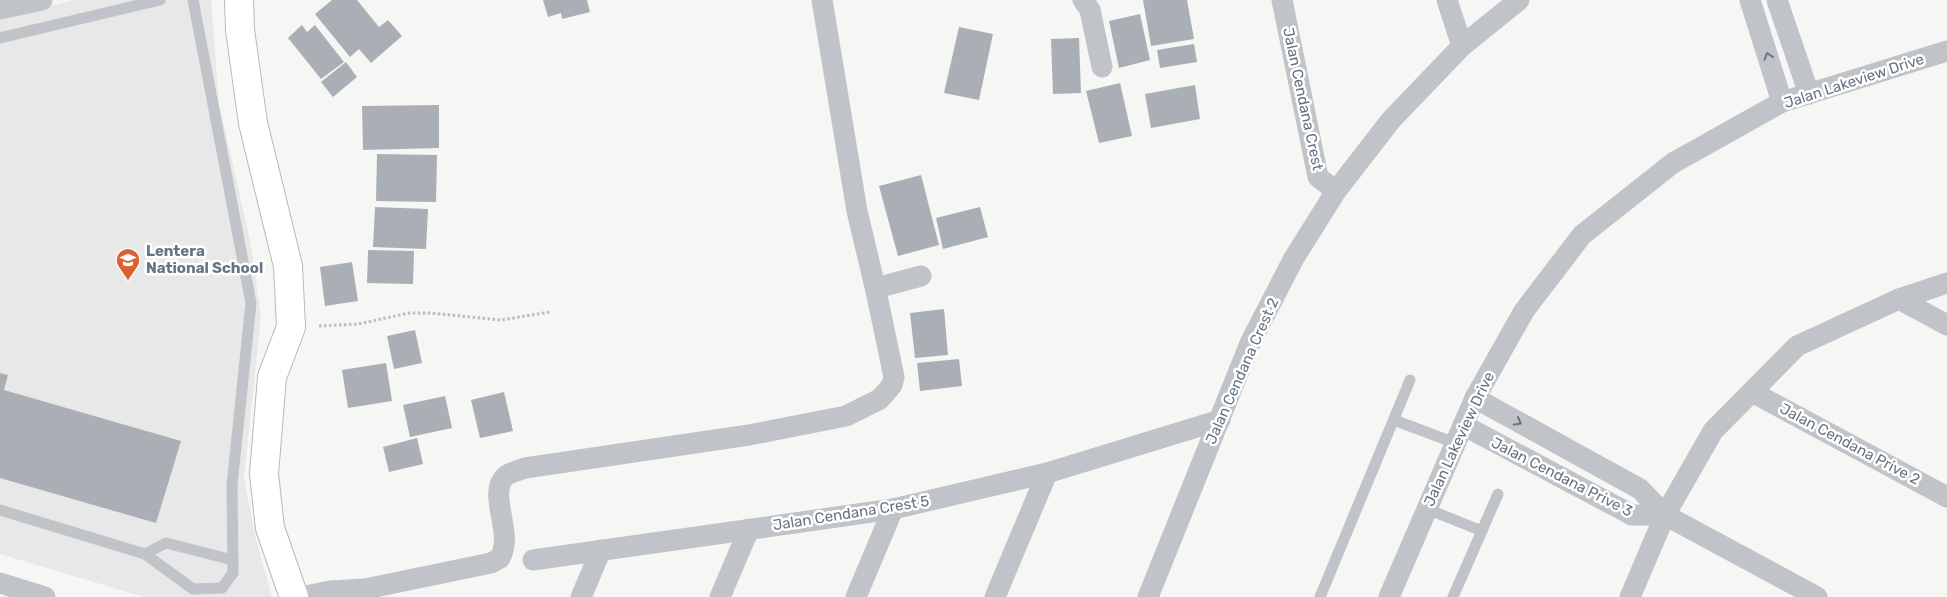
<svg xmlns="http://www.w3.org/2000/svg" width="1947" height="597" viewBox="0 0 1947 597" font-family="Rubik,sans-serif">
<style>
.built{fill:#e7e8e7}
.building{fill:#a9afb5}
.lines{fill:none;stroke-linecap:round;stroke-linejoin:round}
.secondary-casing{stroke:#b5b9bd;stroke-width:30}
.path{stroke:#babcbf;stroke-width:3;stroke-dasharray:2.5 2.5;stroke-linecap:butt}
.lane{stroke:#c0c3c7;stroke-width:11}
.street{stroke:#c0c3c7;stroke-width:21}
.secondary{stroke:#fff;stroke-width:28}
.oneway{stroke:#677583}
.labels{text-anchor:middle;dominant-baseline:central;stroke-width:5;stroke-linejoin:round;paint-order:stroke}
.street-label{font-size:15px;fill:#677583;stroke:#fff}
.poi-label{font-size:15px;font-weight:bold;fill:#677583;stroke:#fff;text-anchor:start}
</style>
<rect width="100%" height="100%" fill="#f6f7f4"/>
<!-- built -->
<polygon class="built" points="76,0 211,0 219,103 251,245 261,317 244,478 256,539 272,597 144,597 0,554 0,17"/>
<!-- building -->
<g class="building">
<polygon points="332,0 357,0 379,27 388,20 402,36 371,63 359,49 350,57 315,14"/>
<polygon points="543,0 587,0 590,12 562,19 561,13 548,17"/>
<polygon points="1143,0 1187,0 1194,39 1151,46"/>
<polygon points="1140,14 1150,60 1119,68 1109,21"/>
<polygon points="302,25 307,32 315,25 344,62 321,79 288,38"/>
<polygon points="959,27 993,34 979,100 944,93"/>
<polygon points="1079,38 1081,93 1053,94 1051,39"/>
<polygon points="1194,44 1197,62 1160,68 1157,50"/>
<polygon points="346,62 357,77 333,97 321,82"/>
<polygon points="1120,83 1132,136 1099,143 1086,91"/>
<polygon points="1195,85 1200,119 1151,128 1145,94"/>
<polygon points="439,105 439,148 363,150 362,106"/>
<polygon points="377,154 437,155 436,202 376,201"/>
<polygon points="921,175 939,245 898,256 879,186"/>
<polygon points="375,207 428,209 426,249 373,247"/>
<polygon points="980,207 988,237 943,249 936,218"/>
<polygon points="368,250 414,251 413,284 367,283"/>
<polygon points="352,262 358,301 325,306 320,267"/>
<polygon points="944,309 948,355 915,358 910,313"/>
<polygon points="415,330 422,363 394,369 387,336"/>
<polygon points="959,359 962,386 920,391 917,363"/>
<polygon points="386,363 392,401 348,408 342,370"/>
<polygon points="0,373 8,375 4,390 181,441 156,523 0,478"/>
<polygon points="504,392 513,431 480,438 471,400"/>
<polygon points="445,396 452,428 410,437 403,405"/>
<polygon points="417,438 423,464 389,472 383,447"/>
</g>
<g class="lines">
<!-- secondary casing -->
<g class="secondary-casing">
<polyline id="secondary" points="239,0 240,30 253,123 288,266 291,327 272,377 264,474 270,528 294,597"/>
</g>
<!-- path -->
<polyline class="path" points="319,326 358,324 409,313 430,313 501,320 550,312"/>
<!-- lane -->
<g class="lane">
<polyline points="0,38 160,0"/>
<polyline points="1394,420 1455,443"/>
<polyline points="1427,509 1482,531"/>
<polyline points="0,510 145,554 193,589 222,588 233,573 232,485 251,303 193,0"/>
<polyline points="145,554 166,543 233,560"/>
<polyline points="1320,597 1410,380"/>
<polyline points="1453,597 1498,494"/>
</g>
<!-- street -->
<g class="street">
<polyline points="822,0 857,211 876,291"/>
<polyline points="1083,0 1090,10 1102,67"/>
<polyline points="1282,0 1318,177 1336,191"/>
<polyline points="1447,0 1462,46"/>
<polyline points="1750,0 1782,102"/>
<polyline points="1777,0 1809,94"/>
<polyline points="0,9 42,0"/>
<polyline points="1899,299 1947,325"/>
<polyline points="1752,392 1947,497"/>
<polyline points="1475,398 1640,489 1665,515 1817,597"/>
<polyline points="1463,425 1632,515 1665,515"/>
<polyline points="533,560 893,509 1047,473 1220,420"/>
<polyline points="0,583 45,597"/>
<path d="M301,597L330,591L365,589L491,563L500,558C515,533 485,491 507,475C512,472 520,470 525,468L749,435L846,416L880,399L892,385L894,377L876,291L880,287L921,276"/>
<polyline points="581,597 601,550"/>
<polyline points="720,597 749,529"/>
<polyline points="856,597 893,509"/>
<polyline points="995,597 1047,473"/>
<polyline points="1148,597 1251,341 1294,258 1336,191 1391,120 1462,46 1519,0"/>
<polyline points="1389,597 1475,398 1524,311 1582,235 1673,163 1782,102 1947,51"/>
<polyline points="1630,597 1665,515 1713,431 1797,346 1899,299 1947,283"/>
</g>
<!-- secondary -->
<use href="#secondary" class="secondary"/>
</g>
<!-- one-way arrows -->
<defs><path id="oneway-chevron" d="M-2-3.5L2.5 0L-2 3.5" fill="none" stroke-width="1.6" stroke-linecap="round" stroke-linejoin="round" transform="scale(1.25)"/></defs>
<g class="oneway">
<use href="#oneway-chevron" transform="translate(1768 56) rotate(-107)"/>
<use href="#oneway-chevron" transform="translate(1518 422) rotate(29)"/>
</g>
<!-- icons -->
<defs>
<g id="school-pin" transform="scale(1.25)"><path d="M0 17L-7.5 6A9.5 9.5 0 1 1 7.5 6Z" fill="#da6130" stroke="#fff"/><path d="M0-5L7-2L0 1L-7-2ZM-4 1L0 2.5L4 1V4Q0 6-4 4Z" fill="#fff"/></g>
</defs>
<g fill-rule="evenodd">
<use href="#school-pin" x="128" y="260"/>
</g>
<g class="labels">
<!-- street labels -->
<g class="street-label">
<text transform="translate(1854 81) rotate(-18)">Jalan Lakeview Drive</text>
<text transform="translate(1303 99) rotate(78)">Jalan Cendana Crest</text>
<text transform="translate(1242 371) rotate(-66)">Jalan Cendana Crest 2</text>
<text transform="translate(1459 439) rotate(-65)">Jalan Lakeview Drive</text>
<text transform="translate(1850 444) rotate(28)">Jalan Cendana Prive 2</text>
<text transform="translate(1562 477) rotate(27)">Jalan Cendana Prive 3</text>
<text transform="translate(851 513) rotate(-9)">Jalan Cendana Crest 5</text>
</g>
<!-- poi labels -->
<g class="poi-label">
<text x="146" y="251">Lentera<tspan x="146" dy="17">National School</tspan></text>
</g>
</g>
</svg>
